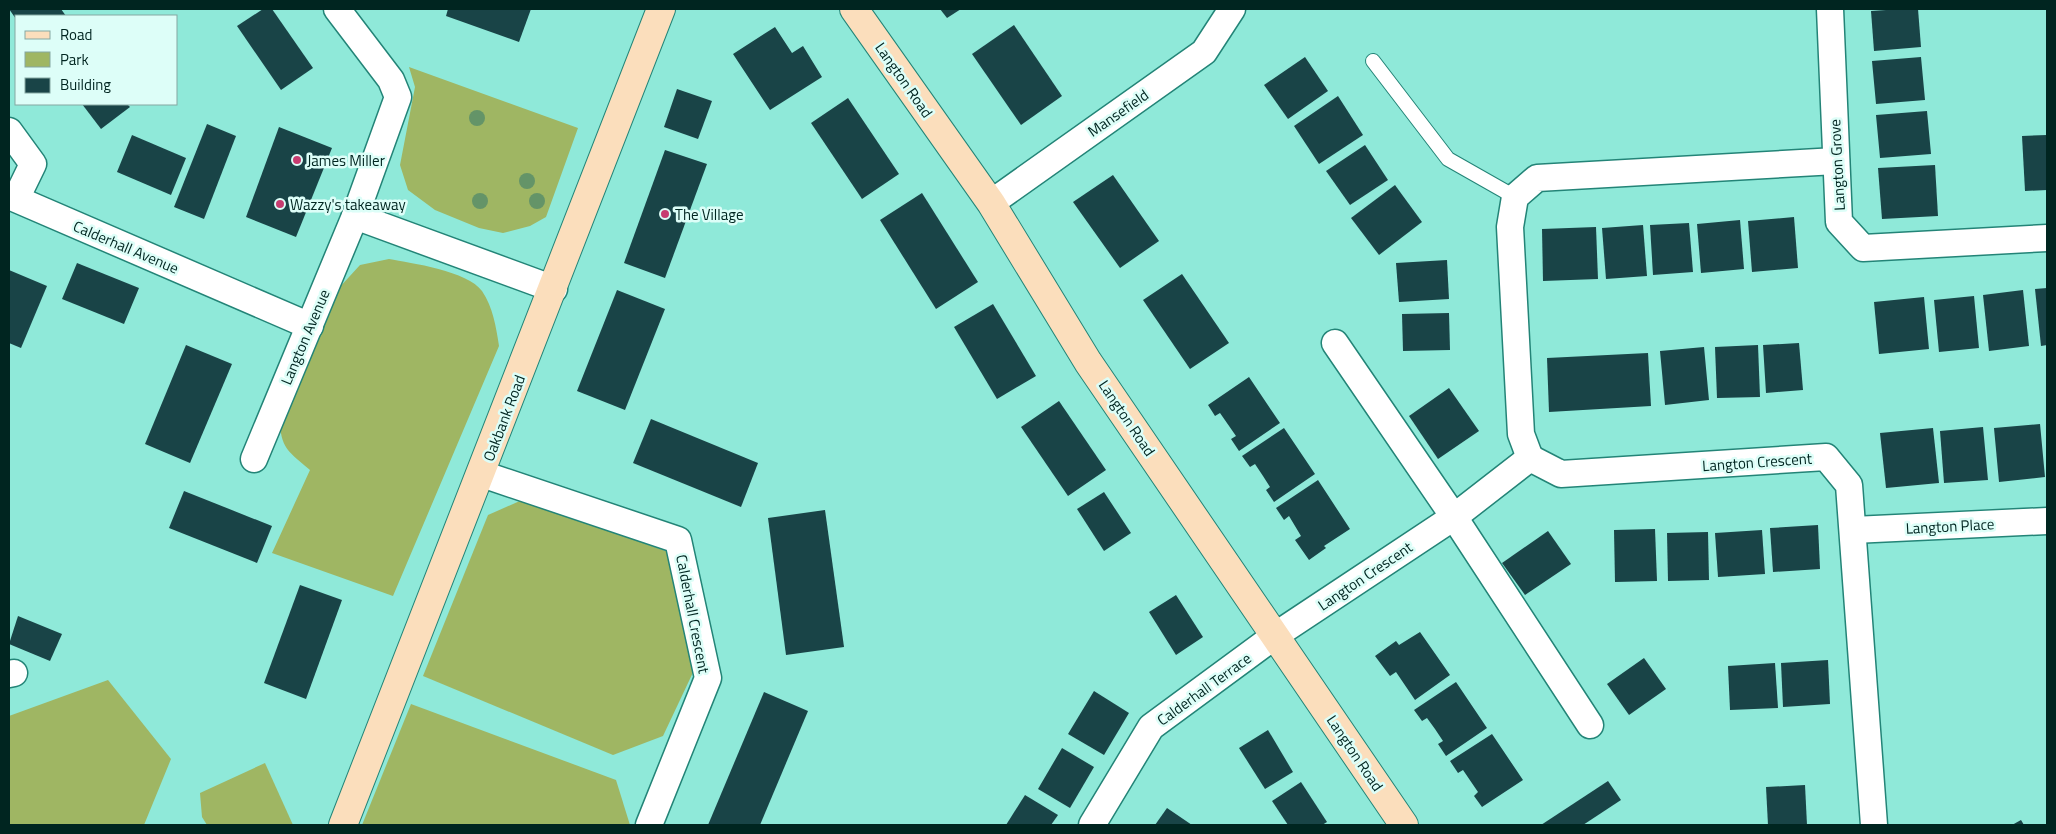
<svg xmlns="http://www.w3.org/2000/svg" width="2056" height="834" viewBox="0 0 2056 834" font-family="'Titillium Web',sans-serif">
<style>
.green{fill:#9fb663}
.building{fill:#194447}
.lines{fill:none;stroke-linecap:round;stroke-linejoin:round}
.lane-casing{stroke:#238477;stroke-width:16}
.street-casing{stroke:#238477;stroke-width:29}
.secondary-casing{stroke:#238477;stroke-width:30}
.lane{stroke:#fff;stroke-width:14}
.street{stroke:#fff;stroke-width:26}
.secondary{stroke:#fbdebc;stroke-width:28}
.tree{fill:#649468}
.poi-dot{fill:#c73c70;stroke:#ddfef8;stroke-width:2}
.labels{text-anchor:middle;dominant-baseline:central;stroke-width:5;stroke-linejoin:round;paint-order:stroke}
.street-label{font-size:15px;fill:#002520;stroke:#ddfef8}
.poi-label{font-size:15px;fill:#002520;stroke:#ddfef8;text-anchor:start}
</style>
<rect width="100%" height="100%" fill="#8fe9d9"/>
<!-- green -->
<g class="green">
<polygon points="409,67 578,128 546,217 530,226 503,233 479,228 435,210 408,190 400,165 415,87"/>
<path d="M389,259C411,263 468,271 482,291C493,307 496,327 499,346L393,596L272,553L310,470C289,452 280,448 280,419L338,289L360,265Z"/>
<polygon points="522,500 674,554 697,664 663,736 613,755 423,676 488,515"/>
<polygon points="108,680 171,759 144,825 9,825 9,716"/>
<polygon points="411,704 616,780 630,825 362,825"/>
<polygon points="265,763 293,825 207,825 202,817 200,793"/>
</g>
<!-- building -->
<g class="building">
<polygon points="9,9 61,9 66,16 16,16 16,19"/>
<polygon points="263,9 272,9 313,68 281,90 237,26"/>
<polygon points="448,9 531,9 519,42 446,16"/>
<polygon points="940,9 961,9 947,18"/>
<polygon points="1901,9 1918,9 1921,47 1874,51 1871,11"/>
<polygon points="1014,25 1062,96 1021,125 972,54"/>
<polygon points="775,27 792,53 803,46 822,77 770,110 733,54"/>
<polygon points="1305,57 1328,91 1288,119 1264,85"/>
<polygon points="1921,57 1925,100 1876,104 1872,61"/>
<polygon points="677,89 712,101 698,139 664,127"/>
<polygon points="1338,96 1363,135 1319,164 1294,126"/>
<polygon points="848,98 899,174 862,199 811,123"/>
<polygon points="82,104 127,104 130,107 101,129"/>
<polygon points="1927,111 1931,154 1880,158 1876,115"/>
<polygon points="207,124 236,136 204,219 174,207"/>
<polygon points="279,127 332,148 296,237 246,217"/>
<polygon points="132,135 186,158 171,195 117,172"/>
<polygon points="2047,135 2047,190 2025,191 2022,136"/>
<polygon points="1365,145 1388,180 1350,205 1326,171"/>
<polygon points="665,150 707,164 665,278 624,263"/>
<polygon points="1935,165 1938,216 1882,219 1878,168"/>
<polygon points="1113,175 1159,241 1120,268 1073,202"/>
<polygon points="1395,185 1422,222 1379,255 1351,218"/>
<polygon points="922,193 978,282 936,309 880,220"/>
<polygon points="1794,217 1798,268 1752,272 1748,221"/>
<polygon points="1740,220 1744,269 1701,273 1697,224"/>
<polygon points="1689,223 1693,272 1653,275 1650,225"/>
<polygon points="1643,225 1647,276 1606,279 1602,228"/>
<polygon points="1596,227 1598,279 1543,281 1542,229"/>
<polygon points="1447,260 1449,299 1399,302 1396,263"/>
<polygon points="77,263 139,288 124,324 62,299"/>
<polygon points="9,270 47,286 21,348 9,343"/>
<polygon points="1182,274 1229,343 1190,369 1143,300"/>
<polygon points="2047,288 2047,345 2041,346 2035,289"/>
<polygon points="617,290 665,309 625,410 577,391"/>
<polygon points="2023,290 2029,346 1989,351 1983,295"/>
<polygon points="1974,296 1979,348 1939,352 1934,300"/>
<polygon points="1924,297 1929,349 1879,354 1874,302"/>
<polygon points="993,304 1036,376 997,399 954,327"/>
<polygon points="1449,313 1450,350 1403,351 1402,314"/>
<polygon points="1799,343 1803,390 1766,393 1763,345"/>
<polygon points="186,345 232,364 190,463 145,444"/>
<polygon points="1758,345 1760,397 1717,398 1715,347"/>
<polygon points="1704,347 1709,400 1665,405 1660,351"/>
<polygon points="1648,353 1651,406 1549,412 1547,358"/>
<polygon points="1249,377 1280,423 1239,451 1231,439 1236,436 1220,413 1215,416 1208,405"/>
<polygon points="1449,388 1479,431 1438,459 1409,416"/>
<polygon points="1059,401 1106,470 1068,496 1021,427"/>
<polygon points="651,419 758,463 741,507 633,463"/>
<polygon points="2040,424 2045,477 1999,482 1994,428"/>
<polygon points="1983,427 1988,480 1944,483 1940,431"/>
<polygon points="1284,428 1315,474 1274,502 1266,490 1270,487 1263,476 1255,464 1250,467 1242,456"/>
<polygon points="1933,428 1939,483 1886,488 1880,433"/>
<polygon points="1318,480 1350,529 1324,546 1326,548 1309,560 1295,540 1301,536 1289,516 1284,520 1276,508"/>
<polygon points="184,491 272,526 257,563 169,528"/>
<polygon points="1104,492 1131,533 1104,551 1077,509"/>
<polygon points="825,510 844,647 786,655 768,518"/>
<polygon points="1818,525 1820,569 1773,572 1770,528"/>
<polygon points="1655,529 1657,581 1615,582 1614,530"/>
<polygon points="1762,530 1765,574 1718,577 1715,533"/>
<polygon points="1548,531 1571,564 1525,595 1502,563"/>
<polygon points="1708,532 1709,580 1668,581 1667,533"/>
<polygon points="300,585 342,600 306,699 264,683"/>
<polygon points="1176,595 1203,637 1176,655 1149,612"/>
<polygon points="18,616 62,634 50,661 9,644"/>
<polygon points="1420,632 1450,675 1415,700 1396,672 1390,676 1375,656 1396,641 1399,645"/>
<polygon points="1644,658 1666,689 1629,715 1607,684"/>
<polygon points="1828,660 1830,704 1783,707 1781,663"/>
<polygon points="1775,663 1778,708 1730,710 1728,666"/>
<polygon points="1456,682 1487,728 1446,756 1438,744 1443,741 1435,729 1427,718 1422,721 1414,710"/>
<polygon points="1094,691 1129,713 1104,755 1068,734"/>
<polygon points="764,692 808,711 760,825 708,825"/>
<polygon points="1268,730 1293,772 1265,789 1239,748"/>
<polygon points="1492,734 1523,780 1482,807 1474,796 1478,792 1463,770 1458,773 1450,761"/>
<polygon points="1062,748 1094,767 1070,808 1038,789"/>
<polygon points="1608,781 1621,800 1583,825 1541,825"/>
<polygon points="1301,782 1327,822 1322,825 1288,825 1272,801"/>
<polygon points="1805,785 1807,825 1768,825 1766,787"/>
<polygon points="1025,795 1058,815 1051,825 1006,825"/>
<polygon points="1167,808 1192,825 1155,825"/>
<polygon points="2021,820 2024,825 2012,825"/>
</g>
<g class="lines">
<!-- lane casing -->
<g class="lane-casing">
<polyline id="lane" points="1373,61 1448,159 1515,197"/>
</g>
<!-- street casing -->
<g class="street-casing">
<g id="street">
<polyline points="1830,9 1839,222 1863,248 2047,238"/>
<polyline points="9,131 33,164 16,199 310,326"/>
<polyline points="991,203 1204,52 1232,9"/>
<polyline points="355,216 554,289"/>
<polyline points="1335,343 1454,517 1590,725"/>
<polyline points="1530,458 1561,474 1826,457 1849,485 1874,825"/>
<polyline points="1530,458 1521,434 1510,227 1515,197 1537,178 1836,161"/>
<polyline points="254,459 355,216 398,97 391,80 337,9"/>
<polyline points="482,474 678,540 708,678 649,825"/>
<polyline points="1853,530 2047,521"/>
<polyline points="9,674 14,673"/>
<polyline points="1092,825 1151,727 1276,635 1454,517 1530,458"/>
</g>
</g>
<!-- secondary casing -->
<g class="secondary-casing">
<g id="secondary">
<polyline points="854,9 991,203 1088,362 1404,825"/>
<polyline points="343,825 661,9"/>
</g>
</g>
<!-- lane -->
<use href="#lane" class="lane"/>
<!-- street -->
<use href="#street" class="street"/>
<!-- secondary -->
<use href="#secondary" class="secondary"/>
</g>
<!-- trees -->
<g class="tree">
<circle cx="477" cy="118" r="8"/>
<circle cx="527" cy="181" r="8"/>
<circle cx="480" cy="201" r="8"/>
<circle cx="537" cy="201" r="8"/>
</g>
<!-- markers -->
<g class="poi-dot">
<circle cx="297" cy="160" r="5"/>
<circle cx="280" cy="204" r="5"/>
<circle cx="665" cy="214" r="5"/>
</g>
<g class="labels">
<!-- street labels -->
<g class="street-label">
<text transform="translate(904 80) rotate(55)">Langton Road</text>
<text transform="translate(1118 113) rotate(-35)">Mansefield</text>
<text transform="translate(1837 165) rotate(-93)">Langton Grove</text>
<text transform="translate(126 247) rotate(23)">Calderhall Avenue</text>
<text transform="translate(305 337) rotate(-67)">Langton Avenue</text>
<text transform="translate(504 418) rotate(-69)">Oakbank Road</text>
<text transform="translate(1127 418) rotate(56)">Langton Road</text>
<text transform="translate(1757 462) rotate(-4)">Langton Crescent</text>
<text transform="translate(1950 526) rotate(-3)">Langton Place</text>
<text transform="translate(1365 576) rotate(-34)">Langton Crescent</text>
<text transform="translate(693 614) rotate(79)">Calderhall Crescent</text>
<text transform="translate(1204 689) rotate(-36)">Calderhall Terrace</text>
<text transform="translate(1355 753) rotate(56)">Langton Road</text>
</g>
<!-- poi labels -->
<g class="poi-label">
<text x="307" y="160">James Miller</text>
<text x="290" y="204">Wazzy's takeaway</text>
<text x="675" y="214">The Village</text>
</g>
</g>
<!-- border -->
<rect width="2056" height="834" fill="none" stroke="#002520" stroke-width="20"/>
<!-- legend -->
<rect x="15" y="15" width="162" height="90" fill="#ddfef8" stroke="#85a7a2"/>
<rect x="25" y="31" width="25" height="8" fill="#fbdebc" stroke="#85a7a2"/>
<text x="60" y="40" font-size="15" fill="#002520">Road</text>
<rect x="25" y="52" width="25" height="15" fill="#9fb663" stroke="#85a7a2"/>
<text x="60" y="65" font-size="15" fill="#002520">Park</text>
<rect x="25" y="78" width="25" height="15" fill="#194447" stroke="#85a7a2"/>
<text x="60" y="90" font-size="15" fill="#002520">Building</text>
</svg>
